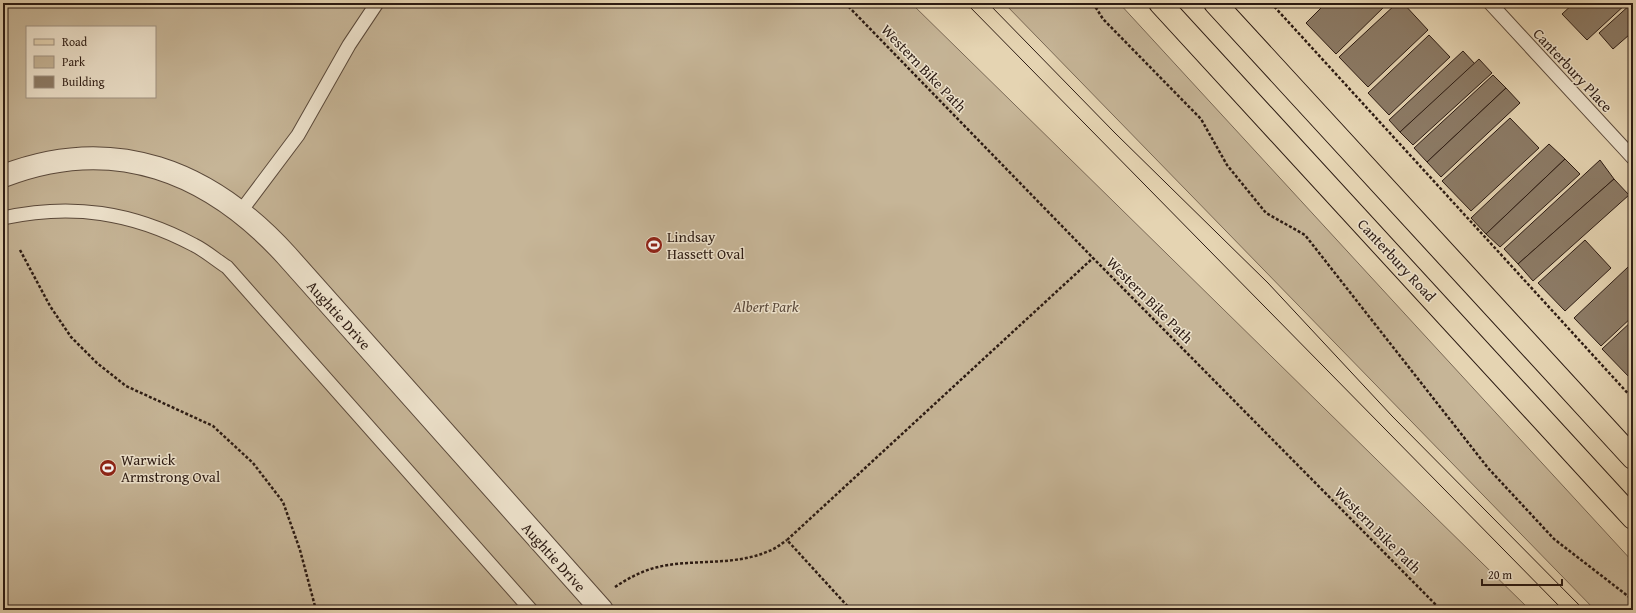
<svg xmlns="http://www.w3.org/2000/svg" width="1636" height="613" viewBox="0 0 1636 613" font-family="'Gentium Book Plus',serif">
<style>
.green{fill:#c6b597;stroke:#796855;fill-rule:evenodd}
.building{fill:#8c7b66;stroke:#2c1b13}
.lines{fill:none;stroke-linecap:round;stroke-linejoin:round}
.lane-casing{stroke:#5a493b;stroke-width:15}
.street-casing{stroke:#5a493b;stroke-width:24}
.primary-casing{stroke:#2c1b13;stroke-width:24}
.path{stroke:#2c1b13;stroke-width:2.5;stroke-dasharray:3 2;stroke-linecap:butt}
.lane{stroke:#eee3cd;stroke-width:13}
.street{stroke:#eee3cd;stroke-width:22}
.primary{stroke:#e5d4b2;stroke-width:22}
.tram{stroke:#2c1b13;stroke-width:1}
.labels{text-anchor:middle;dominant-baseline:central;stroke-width:3;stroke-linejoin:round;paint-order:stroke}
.street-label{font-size:15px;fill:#2c1b13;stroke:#eee3cd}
.poi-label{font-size:15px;fill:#2c1b13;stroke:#eee3cd;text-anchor:start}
.park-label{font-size:15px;font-style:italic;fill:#5a493b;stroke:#eee3cd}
</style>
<rect width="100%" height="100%" fill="#e5d4b2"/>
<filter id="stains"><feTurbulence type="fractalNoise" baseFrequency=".005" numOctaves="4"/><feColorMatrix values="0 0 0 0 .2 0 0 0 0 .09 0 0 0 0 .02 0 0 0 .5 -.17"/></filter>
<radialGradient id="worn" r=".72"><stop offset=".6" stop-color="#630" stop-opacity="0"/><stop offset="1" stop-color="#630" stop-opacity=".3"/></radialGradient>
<!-- green -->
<g class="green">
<path d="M3,3H911L1530,610H3ZM27,27H155V97H27Z"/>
<polygon points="1004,3 1119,3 1633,562 1633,610 1595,610"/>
</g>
<!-- building -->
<g class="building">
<polygon points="1326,3 1388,3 1336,54 1306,23"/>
<polygon points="1397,3 1403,3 1428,30 1368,87 1339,57"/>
<polygon points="1574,3 1627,3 1587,40 1562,14"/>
<polygon points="1632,3 1633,3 1633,39 1629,35 1613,49 1599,33"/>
<polygon points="1429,35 1450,57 1389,115 1368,93"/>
<polygon points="1463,51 1475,64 1400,132 1389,120"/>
<polygon points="1479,59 1492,73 1413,145 1400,132"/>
<polygon points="1493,75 1506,88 1427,162 1414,148"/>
<polygon points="1506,88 1520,103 1441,177 1427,162"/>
<polygon points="1510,118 1539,148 1471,211 1442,181"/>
<polygon points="1549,144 1565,159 1486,234 1471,218"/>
<polygon points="1565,159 1580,174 1500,247 1486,234"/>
<polygon points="1600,160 1614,179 1518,264 1504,249"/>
<polygon points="1614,179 1629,195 1533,281 1518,264"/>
<polygon points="1585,240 1611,268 1565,311 1538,283"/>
<polygon points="1628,267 1633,273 1633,316 1601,346 1574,318"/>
<polygon points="1633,320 1633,375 1630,378 1602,349"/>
</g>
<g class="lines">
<!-- lane casing -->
<g class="lane-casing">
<g id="lane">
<polyline points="1490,3 1633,158"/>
<polyline points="241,211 298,135 349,45 377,3"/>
<path d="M3,218C72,203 132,212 194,245C206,251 216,260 227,267L531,610"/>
</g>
</g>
<!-- street casing -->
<g class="street-casing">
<path id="street" d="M3,176C114,133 210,171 287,256L602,610"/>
</g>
<!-- primary casing -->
<g class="primary-casing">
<g id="primary">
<polyline points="1160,3 1633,518"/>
<polyline points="1215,3 1633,458"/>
</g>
</g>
<!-- path -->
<g class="path">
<polyline points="845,3 1093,258 1441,610"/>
<polyline points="1093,3 1103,19 1201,119 1227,165 1266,213 1305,235 1488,468 1554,539 1633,600"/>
<polyline points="1271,3 1633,399"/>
<polyline points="20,250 50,306 71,337 97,363 126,386 213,426 253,463 283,502 300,550 316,610"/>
<path d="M615,587C627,579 640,572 654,568C691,558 733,567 769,551C775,549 781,544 787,540"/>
<polyline points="851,610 787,540 1093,258"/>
</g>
<!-- lane -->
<use href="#lane" class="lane"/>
<!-- street -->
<use href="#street" class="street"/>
<!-- primary -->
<use href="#primary" class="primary"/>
<!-- tram -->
<g class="tram">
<polyline points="966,3 1563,610"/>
<polyline points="988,3 1115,133 1268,283 1392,416 1584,610"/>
</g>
</g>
<!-- icons -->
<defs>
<g id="stadium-disc" transform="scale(0.9)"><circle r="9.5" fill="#8f2418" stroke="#eee3cd"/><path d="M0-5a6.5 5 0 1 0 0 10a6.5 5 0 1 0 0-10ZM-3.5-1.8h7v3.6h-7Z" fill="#fff"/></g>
</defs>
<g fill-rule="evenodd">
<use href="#stadium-disc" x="654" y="245"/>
<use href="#stadium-disc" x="108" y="468"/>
</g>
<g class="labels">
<!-- street labels -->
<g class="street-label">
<text transform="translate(924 68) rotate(46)">Western Bike Path</text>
<text transform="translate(1573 70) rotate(47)">Canterbury Place</text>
<text transform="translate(1397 260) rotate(47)">Canterbury Road</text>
<text transform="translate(1150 300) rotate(45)">Western Bike Path</text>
<text transform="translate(339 315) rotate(48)">Aughtie Drive</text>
<text transform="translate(1378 530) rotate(45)">Western Bike Path</text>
<text transform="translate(554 557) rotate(48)">Aughtie Drive</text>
</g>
<!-- poi labels -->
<g class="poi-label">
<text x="667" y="236">Lindsay<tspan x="667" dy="17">Hassett Oval</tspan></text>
<text x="121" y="459">Warwick<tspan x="121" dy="17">Armstrong Oval</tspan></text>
</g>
<!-- park labels -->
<g class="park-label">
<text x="766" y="306">Albert Park</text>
</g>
</g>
<!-- margin -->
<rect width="1636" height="613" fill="none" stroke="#e5d4b2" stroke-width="16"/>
<rect x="4" y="4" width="1628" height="605" fill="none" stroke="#2c1b13" stroke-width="2"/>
<rect x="8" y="8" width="1620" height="597" fill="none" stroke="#2c1b13"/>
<!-- legend -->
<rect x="26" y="26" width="130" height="72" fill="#eee3cd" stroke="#a09383"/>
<rect x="34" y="39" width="20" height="6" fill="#e5d4b2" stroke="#a09383"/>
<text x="62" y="46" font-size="12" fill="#2c1b13">Road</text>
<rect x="34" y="56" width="20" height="12" fill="#c6b597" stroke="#a09383"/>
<text x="62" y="66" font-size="12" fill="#2c1b13">Park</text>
<rect x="34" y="76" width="20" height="12" fill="#8c7b66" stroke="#a09383"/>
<text x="62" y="86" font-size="12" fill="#2c1b13">Building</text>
<!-- scale -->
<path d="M1482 579v6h80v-6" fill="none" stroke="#2c1b13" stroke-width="2"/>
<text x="1488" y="579" font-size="12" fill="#2c1b13" stroke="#eee3cd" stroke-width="3" paint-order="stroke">20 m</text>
<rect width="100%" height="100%" filter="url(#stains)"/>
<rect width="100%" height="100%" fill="url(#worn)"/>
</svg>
